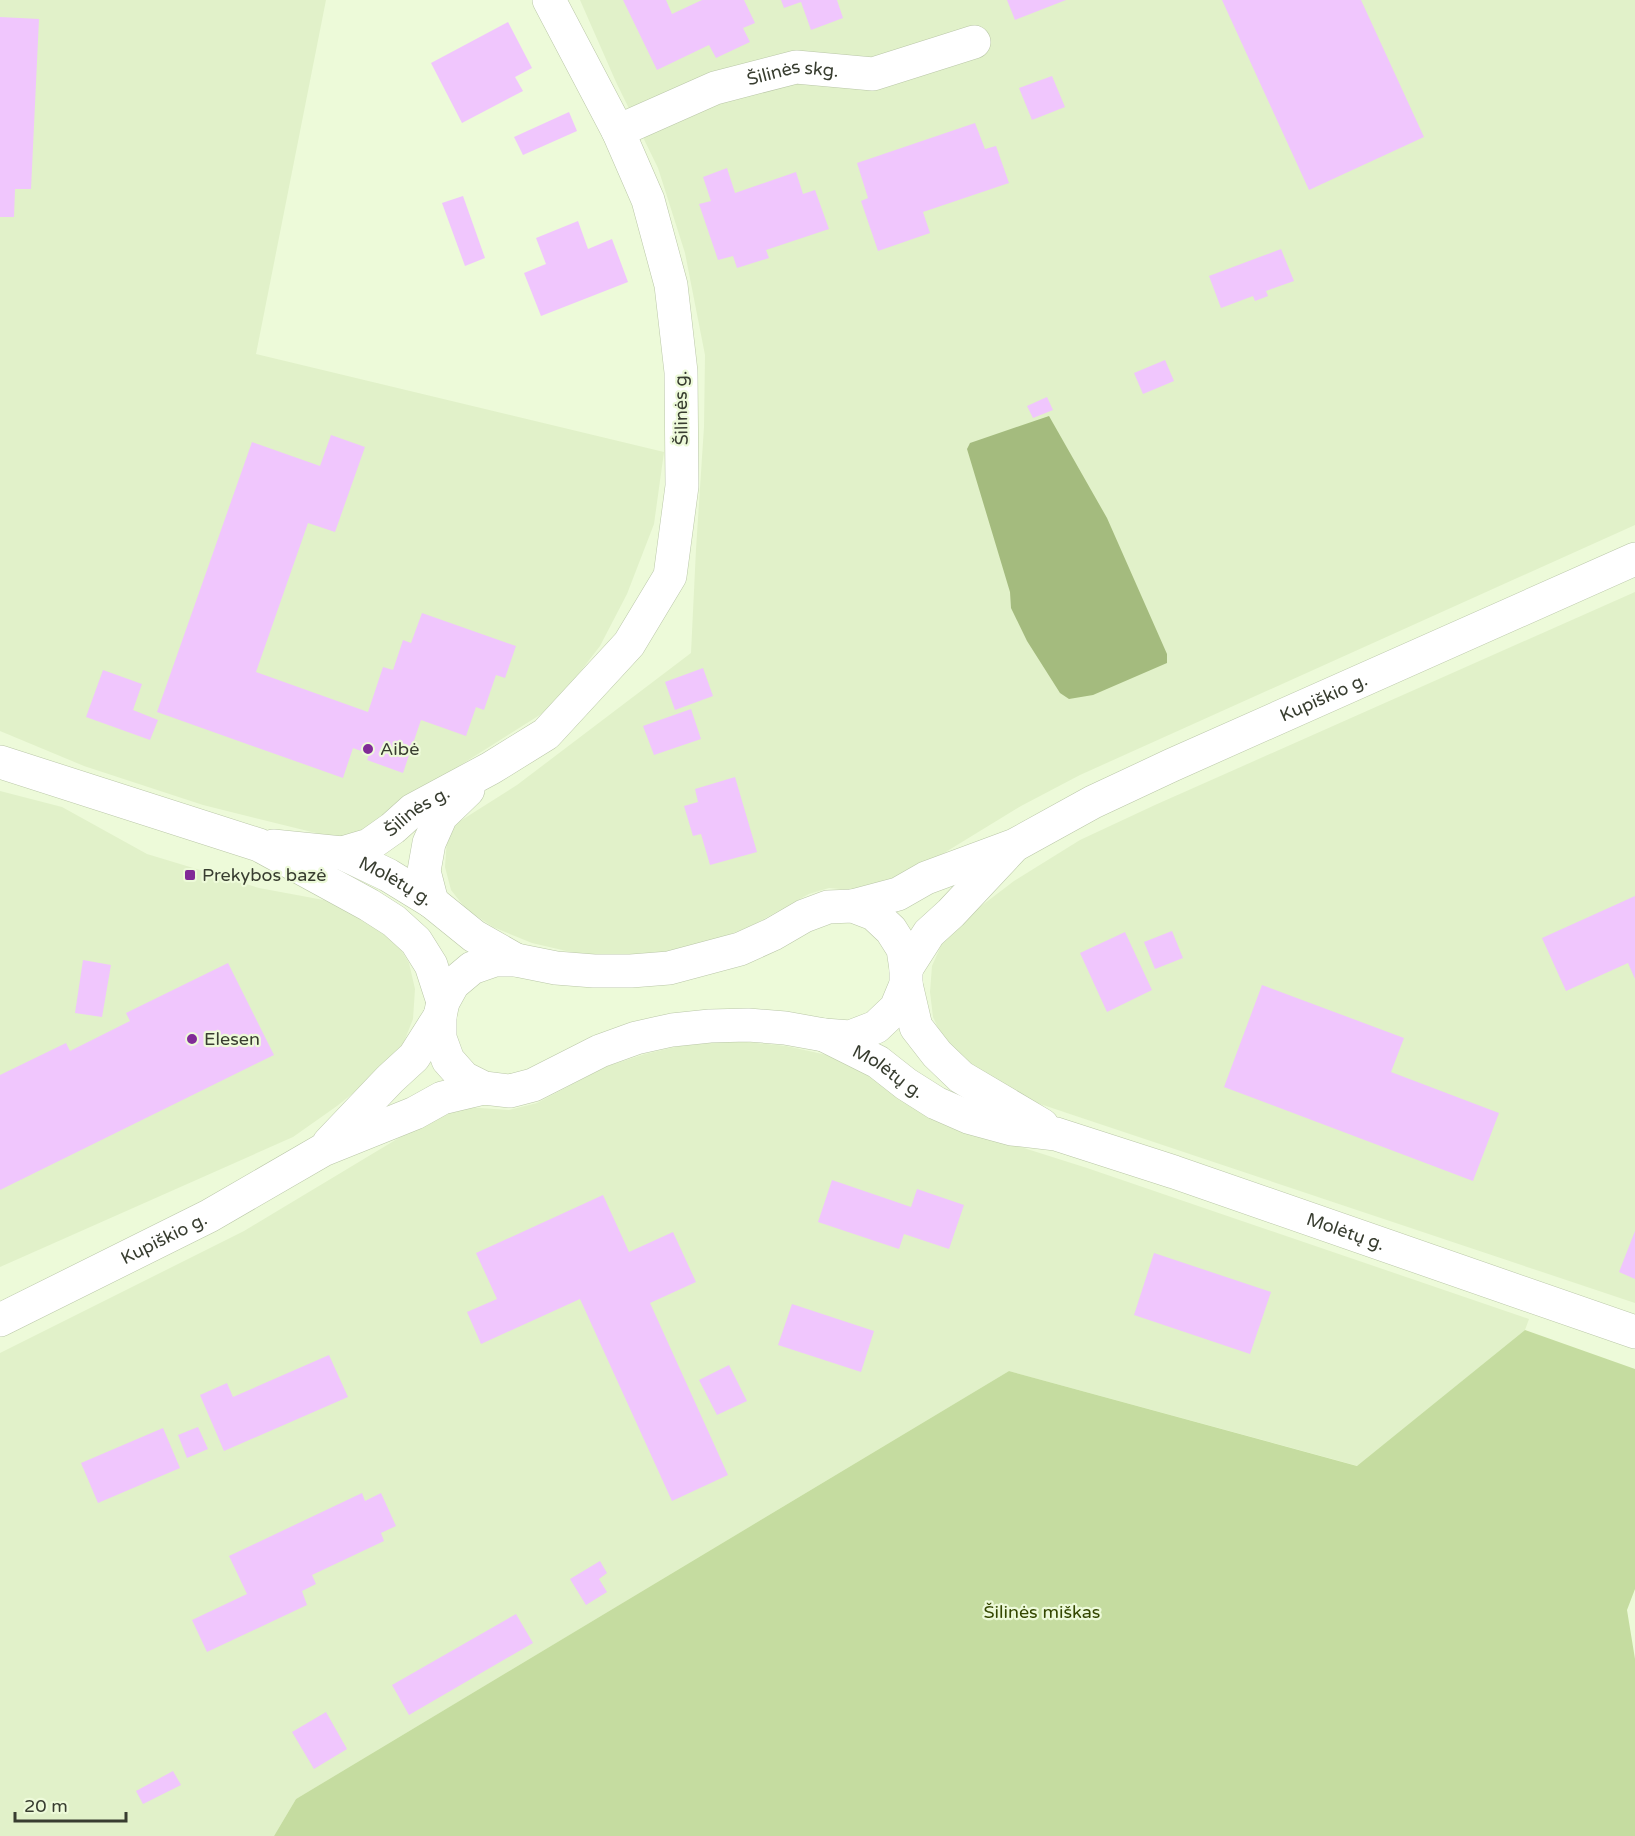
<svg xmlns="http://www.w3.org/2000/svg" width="1635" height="1836" viewBox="0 0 1635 1836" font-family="'Varela Round',sans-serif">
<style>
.built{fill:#e1f1c9}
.green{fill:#c5dca0}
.water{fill:#a4bb7e}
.building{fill:#f0c6fd}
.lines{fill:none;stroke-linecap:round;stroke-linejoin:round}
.street-casing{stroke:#bac7a8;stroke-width:34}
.secondary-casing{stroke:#bac7a8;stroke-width:34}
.highway-casing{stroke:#bac7a8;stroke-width:34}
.street{stroke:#fff;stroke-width:33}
.secondary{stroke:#fff;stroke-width:33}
.highway{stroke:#fff;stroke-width:33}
.poi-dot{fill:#812a97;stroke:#edfad9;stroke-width:2}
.labels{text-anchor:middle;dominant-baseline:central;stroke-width:4.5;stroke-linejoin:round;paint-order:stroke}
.street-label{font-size:18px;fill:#383d30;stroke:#edfad9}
.poi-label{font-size:18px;fill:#383d30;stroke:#edfad9;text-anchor:start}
.park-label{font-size:18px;fill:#344700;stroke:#edfad9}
</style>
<rect width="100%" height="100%" fill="#edfad9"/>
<!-- built -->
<g class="built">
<polygon points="0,0 326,0 256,354 664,452 654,524 627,594 600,646 554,706 456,768 393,814 348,837 324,835 203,805 84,766 0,731"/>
<polygon points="580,0 1635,0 1635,525 1080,775 1021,806 895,883 852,890 829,888 809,894 755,924 716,940 669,952 619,956 575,953 532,943 493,927 466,909 451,890 445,867 447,839 457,823 517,785 691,653 696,549 704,427 705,355 685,253 658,168 616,82"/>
<polygon points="1635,592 1635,1303 1013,1095 985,1078 944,1041 933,1017 930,992 932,966 943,941 964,919 1014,881 1080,840 1155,805"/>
<polygon points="0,791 62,807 147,854 259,888 329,901 362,915 394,938 409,963 415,989 413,1019 402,1047 377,1074 337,1106 293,1137 0,1267"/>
<polygon points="736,1041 786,1046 827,1055 865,1072 958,1127 1087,1168 1529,1319 1525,1330 1358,1466 1009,1371 296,1799 274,1836 0,1836 0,1353 244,1231 442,1112 465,1107 509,1110 537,1103 605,1067 645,1054 684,1045"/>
</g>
<!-- green -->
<polygon class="green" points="1525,1330 1635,1369 1635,1589 1627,1610 1635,1659 1635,1836 274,1836 296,1799 1009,1371 1357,1466"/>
<!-- water -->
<polygon class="water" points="1049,416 1107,518 1167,654 1167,663 1093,695 1069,699 1060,693 1027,641 1011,608 1010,592 967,449 970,443"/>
<!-- building -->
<g class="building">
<polygon points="623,0 666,0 672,14 702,0 744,0 755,23 743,28 750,42 716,58 709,45 657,70"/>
<polygon points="781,0 837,0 843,18 811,30 801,2 784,8"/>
<polygon points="1007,0 1066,0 1015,20"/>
<polygon points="1222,0 1361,0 1424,137 1309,190"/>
<polygon points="0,17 39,19 31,189 15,189 14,217 0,217"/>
<polygon points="508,22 532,68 515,77 523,91 462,123 431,63"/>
<polygon points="1052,76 1065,107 1032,120 1019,88"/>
<polygon points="569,112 577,131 523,155 514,137"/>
<polygon points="975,123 985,149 996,146 1009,183 923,212 930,233 878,251 861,201 868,198 857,163"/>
<polygon points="727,168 735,193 796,172 803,194 815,190 829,229 766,250 769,258 737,268 733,256 718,260 699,204 711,201 703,177"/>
<polygon points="463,196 485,258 465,266 442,203"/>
<polygon points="578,221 588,249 612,239 628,282 541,316 524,273 546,264 536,238"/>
<polygon points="1281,249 1294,281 1266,291 1268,296 1255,301 1253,296 1221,308 1209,276"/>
<polygon points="1165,360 1174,381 1143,394 1134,373"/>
<polygon points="1047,397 1053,410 1033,418 1027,406"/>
<polygon points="331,435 365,447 335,532 308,523 256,672 368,712 383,667 393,670 403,640 411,643 422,613 516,646 505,678 496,675 484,710 476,707 466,736 421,720 403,773 367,760 369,754 353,748 343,778 157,712 252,442 320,466"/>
<polygon points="703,668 713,696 675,710 665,682"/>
<polygon points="103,670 142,684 133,710 158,720 150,740 86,717"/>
<polygon points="691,709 701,739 654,755 643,726"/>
<polygon points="735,777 757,852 710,865 701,834 693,836 684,806 698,802 695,789"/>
<polygon points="1635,896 1635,979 1628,963 1566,991 1542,938"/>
<polygon points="1172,931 1183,958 1155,969 1144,942"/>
<polygon points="1125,932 1152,990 1107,1012 1080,953"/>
<polygon points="83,960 111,965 102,1017 75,1013"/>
<polygon points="228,963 274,1055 0,1190 0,1075 66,1043 70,1051 130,1021 126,1013"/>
<polygon points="1262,985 1404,1038 1391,1072 1499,1113 1473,1181 1224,1087"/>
<polygon points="832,1180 911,1207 917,1189 964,1205 949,1249 904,1234 899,1249 818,1222"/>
<polygon points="603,1195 629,1252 673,1232 696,1282 650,1303 728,1475 672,1501 580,1299 481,1344 467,1312 497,1299 476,1253"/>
<polygon points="1635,1231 1635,1279 1619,1272"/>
<polygon points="1154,1253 1271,1292 1250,1354 1134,1315"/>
<polygon points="792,1304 874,1331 861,1372 778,1345"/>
<polygon points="329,1355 348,1397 224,1451 200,1395 227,1383 233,1397"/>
<polygon points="729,1365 747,1401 717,1415 699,1380"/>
<polygon points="198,1427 208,1449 187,1458 178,1435"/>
<polygon points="163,1428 180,1468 98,1503 81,1463"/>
<polygon points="362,1493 365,1501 381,1493 396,1526 381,1533 384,1541 312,1575 316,1584 302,1591 307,1605 207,1652 192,1620 247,1594 229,1556"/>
<polygon points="600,1561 607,1573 599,1579 607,1592 586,1605 570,1579"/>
<polygon points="516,1614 533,1643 409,1715 392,1685"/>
<polygon points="326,1712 347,1749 314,1769 292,1732"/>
<polygon points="173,1771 181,1785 143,1804 136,1791"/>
</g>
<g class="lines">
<!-- street casing -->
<g class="street-casing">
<g id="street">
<path id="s1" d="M618,131L715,88L796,67L873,74L974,42"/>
<path id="s2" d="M342,853L369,845L393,828L413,810L491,768L546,734L629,644L670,576L682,486L681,372L671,285L648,200L618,131L549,0"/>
<polyline points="432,902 424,871 429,843 441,816 468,790"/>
</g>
</g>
<!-- secondary casing -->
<g class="secondary-casing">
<g id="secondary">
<polyline points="0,762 259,845 369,905 394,921 416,941 431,965 443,1002"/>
<path id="s3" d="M273,846L342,853L388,875L432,902L474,936L516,960"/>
<polyline points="906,984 916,1027 937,1054 961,1077 1042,1125"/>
<path id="s4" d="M824,1035L878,1062L906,1084L936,1103L968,1117L1012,1129L1056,1134L1174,1172L1635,1332"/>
</g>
</g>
<!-- highway casing -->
<g class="highway-casing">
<g id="highway">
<path id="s5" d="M853,906L898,894L926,878L1015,845L1093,802L1172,765L1635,559"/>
<polyline points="906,969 929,933 951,913 1011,849"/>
<polyline points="329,1143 390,1079 414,1057 440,1016"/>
<path id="s6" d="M0,1320L209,1216L323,1150L415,1113L442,1098L484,1088L510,1091L533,1085L600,1051L636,1038L672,1030L710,1026L748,1025L785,1028L824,1035L850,1037L876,1027L896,1008L906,984V969L903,949L891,930L874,914L853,906L828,907L804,916L773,934L740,949L669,968L631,971H594L556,968L516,960H495L472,968L453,984L443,1002L440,1016V1038L448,1060L464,1078L484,1088"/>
</g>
</g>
<!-- street -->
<use href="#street" class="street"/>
<!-- secondary -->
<use href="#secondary" class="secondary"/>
<!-- highway -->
<use href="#highway" class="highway"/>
</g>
<!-- markers -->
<g class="poi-dot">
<circle cx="368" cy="749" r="6"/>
<rect x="184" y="869" width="12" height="12" rx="3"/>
<circle cx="192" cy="1039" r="6"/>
</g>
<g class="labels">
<!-- street labels -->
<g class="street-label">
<text stroke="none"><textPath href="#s1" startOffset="186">Šilinės skg.</textPath></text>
<text transform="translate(681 408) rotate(-91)">Šilinės g.</text>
<text stroke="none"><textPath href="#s5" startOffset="516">Kupiškio g.</textPath></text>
<text stroke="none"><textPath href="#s2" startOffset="87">Šilinės g.</textPath></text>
<text stroke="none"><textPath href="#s3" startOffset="130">Molėtų g.</textPath></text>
<text stroke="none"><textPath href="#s4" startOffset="74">Molėtų g.</textPath></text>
<text stroke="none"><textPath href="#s4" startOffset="562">Molėtų g.</textPath></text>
<text stroke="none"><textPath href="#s6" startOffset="183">Kupiškio g.</textPath></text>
</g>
<!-- poi labels -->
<g class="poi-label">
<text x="380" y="749">Aibė</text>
<text x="202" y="875">Prekybos bazė</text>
<text x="204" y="1039">Elesen</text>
</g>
<!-- park labels -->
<g class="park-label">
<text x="1042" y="1612">Šilinės miškas</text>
</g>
</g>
<!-- scale -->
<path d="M15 1812v9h111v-9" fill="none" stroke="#383d30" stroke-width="3"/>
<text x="24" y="1812" font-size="18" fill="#383d30" stroke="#edfad9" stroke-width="4.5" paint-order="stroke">20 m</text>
</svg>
